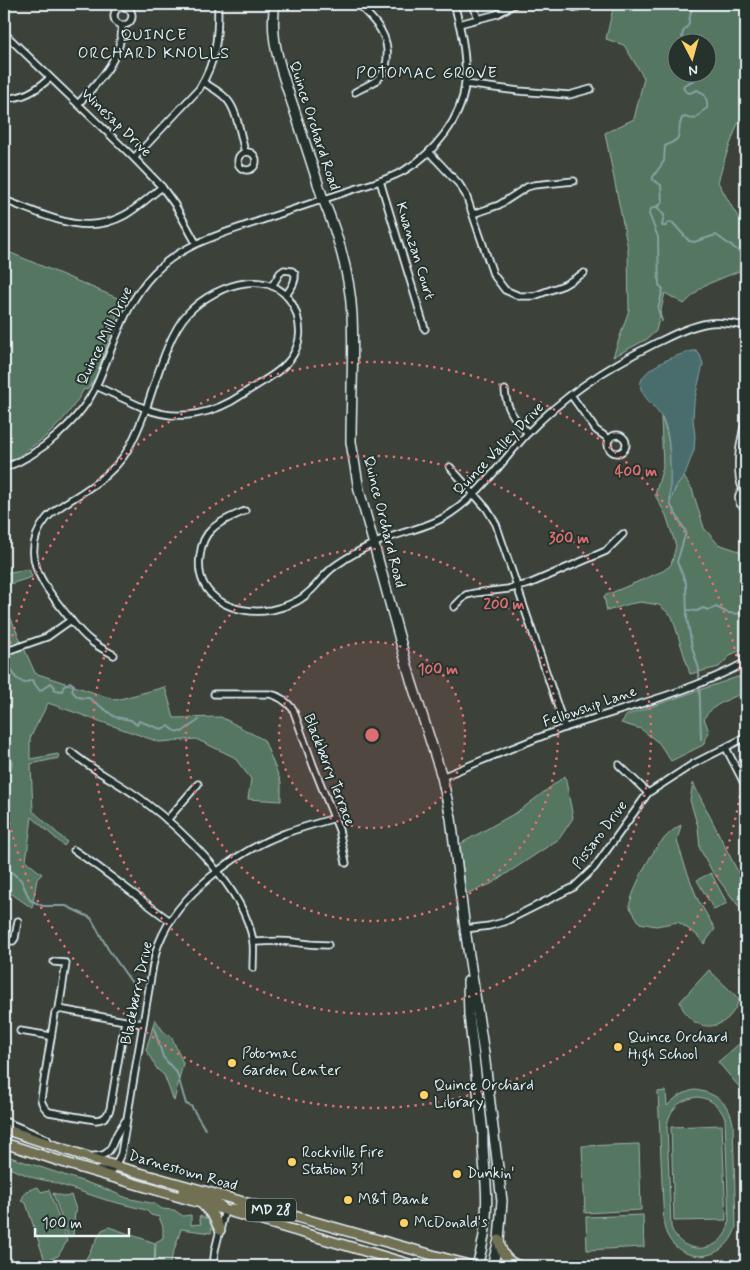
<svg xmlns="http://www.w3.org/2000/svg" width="750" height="1270" viewBox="0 0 750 1270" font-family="Mynerve,sans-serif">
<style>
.green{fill:#547660;stroke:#9eb4ac;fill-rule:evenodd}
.water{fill:#486c6c;stroke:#88a1a4}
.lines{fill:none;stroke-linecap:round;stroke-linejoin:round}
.stream{stroke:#88a1a4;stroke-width:2}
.street-casing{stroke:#e8f1f8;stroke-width:9}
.secondary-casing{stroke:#e8f1f8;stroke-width:12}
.primary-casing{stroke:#e8f1f8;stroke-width:12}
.street{stroke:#26332d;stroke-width:5.5}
.secondary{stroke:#26332d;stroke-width:9}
.primary{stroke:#716f52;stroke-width:9}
.ring{fill:none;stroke:#dc6e71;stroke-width:2.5;stroke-dasharray:2.5 5}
.poi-dot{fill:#ffd166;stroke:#26332d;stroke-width:2}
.labels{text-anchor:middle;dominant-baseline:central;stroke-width:4;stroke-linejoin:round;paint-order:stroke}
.shield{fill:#26332d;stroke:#aeb8bb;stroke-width:1}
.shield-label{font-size:14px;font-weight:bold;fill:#e8f1f8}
.street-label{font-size:15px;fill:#e8f1f8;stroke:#26332d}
.poi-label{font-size:15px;fill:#e8f1f8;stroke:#26332d;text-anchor:start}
.neighbourhood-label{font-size:16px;letter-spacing:1px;fill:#e8f1f8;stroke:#26332d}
.centre{fill:#dc6e71;stroke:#26332d;stroke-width:2.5}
.ring-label{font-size:15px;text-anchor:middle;font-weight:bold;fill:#dc6e71;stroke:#26332d;stroke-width:4;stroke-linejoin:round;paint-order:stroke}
</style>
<rect width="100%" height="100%" fill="#3c423a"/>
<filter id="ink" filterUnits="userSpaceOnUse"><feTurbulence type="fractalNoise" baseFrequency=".02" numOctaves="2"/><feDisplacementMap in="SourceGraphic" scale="10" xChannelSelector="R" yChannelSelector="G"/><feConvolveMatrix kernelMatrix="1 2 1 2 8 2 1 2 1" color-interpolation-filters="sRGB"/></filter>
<g filter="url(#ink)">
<!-- green -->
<g class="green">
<path d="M614,4H746V119L738,123L725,158L718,182L733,209L746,229V271H739L703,286L684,304L665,293L656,331L647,339L613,357L629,310L628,249L605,133L634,119L644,78L624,45L606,39ZM678,42H708V72H678Z"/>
<path d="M4,250L122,300L114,314L117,315L96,377L87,390L84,389C70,414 51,436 25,451L26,452L12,460L4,463Z"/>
<path d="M661,417C673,442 670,474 670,502L676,487L684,477L692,489L704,528L718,544L739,551L746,561V648L732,654L719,667L690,674L672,616L659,605L641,602L629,604L607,611L604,596L663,571L671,565L676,546L666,515L655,495L663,467Z"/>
<polygon points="29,569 32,577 4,586 4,573"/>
<polygon points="4,603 35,673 116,700 165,687 174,718 221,717 264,740 281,782 281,801 248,799 251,779 234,757 196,739 159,742 48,703 30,738 30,759 58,754 59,758 31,764 33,811 67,842 64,846 32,817 26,861 42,874 37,879 32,908 12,894 4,893"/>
<path d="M746,674V692C731,698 713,704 704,718L709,732L703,745L671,761L659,743L641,729L621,723L627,715Z"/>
<polygon points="565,776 573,818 559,839 491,884 466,894 460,844 519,811"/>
<polygon points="693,783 746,888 746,916 712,871 700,849 698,827 690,800"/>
<path d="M681,825L677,841L685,866L697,898L715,929L704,944L697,935L678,922L656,926L640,923L629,906C637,879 655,839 681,825Z"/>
<polygon points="711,873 727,903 714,910 697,880"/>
<path d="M709,970L739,999C729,1033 692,1036 680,1002Z"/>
<polygon points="155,1019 163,1031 172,1038 183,1063 174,1101 164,1075 157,1069 146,1050"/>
<polygon points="746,1038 746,1095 718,1062"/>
<path d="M694,1090C715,1092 730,1103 733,1124L736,1227C725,1266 673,1265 664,1226L658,1092L666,1091L667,1106C675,1097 683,1093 694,1090ZM698,1097C712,1099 719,1106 725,1118L729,1222C725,1254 681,1258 671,1227L667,1127C669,1109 680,1099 698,1097Z"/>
<polygon points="722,1125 726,1220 674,1221 671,1127"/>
<polygon points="639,1144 641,1210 585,1213 582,1146"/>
<polygon points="4,1155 103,1188 127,1198 155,1204 162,1209 174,1210 183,1216 191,1215 191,1225 201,1224 199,1216 209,1219 212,1226 211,1233 181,1229 169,1266 155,1266 156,1242 163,1238 163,1227 159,1217 151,1215 146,1210 106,1200 49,1181 34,1178 4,1166"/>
<polygon points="38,1187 41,1192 49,1190 67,1241 58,1256 45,1261 26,1203 21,1201 26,1191"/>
<polygon points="53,1193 66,1197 71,1195 77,1212 75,1213 73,1235 68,1237"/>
<polygon points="643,1215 644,1247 587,1250 586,1217"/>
<polygon points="109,1227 155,1243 154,1266 82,1266 102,1230"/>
</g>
<!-- water -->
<path class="water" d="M693,351H696L700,355L703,364L694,402L693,419L695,436L694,450L684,477L675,488L670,504C670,479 672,452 666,427C662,412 646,402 641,389C635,369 679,354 693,351Z"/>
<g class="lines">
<!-- stream -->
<g class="stream">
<path d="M684,42L682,37L683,32L689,24C688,16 693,12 692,4"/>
<polyline points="678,48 672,53 678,59"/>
<polyline points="657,207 664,215 662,226 666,226 669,222 673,223 689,241 694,242 716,235 740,252 746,250"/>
<polyline points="746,229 742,231 741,233 746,241"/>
<path d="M662,321L658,309L663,289L659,285L658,237L649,214L651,209L660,205L662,202L661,185L653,180V177L664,161L665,146C686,137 675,135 682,118L685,117C701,122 696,115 707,108C708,100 705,93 697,90L690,93L686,92L683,88L684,85L694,80L699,72"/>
<polyline points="670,504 686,532 677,562 686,583 687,618 692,647 699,669 701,739"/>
<polyline points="687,610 697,611 703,608 708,610 716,607 728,613 741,614"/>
<path d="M4,667H10L16,678L24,683L32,680L40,691L51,683L55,687L54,690L62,691L64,686L70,682L74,685L72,690C76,698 81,698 89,698L115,717L131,720L137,725L139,721L161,729L169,726L175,731L182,732L199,720"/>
<polyline points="4,747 12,761 11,768 4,782"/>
<polyline points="4,805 7,816 4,834"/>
<polyline points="4,866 21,880 30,900 43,906 66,906 91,918 108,949 132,983"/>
<polyline points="154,1028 163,1057 177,1073 186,1104 191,1106 205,1129"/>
</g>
<!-- street casing -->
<g class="street-casing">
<g id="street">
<polyline points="473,4 478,19"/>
<polyline points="564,4 576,8 577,4"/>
<circle cx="123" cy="16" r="9"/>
<polyline points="459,24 497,14 515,4"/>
<polyline points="4,33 134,158 162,187 175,205 196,243"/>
<path d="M203,82C212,88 223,93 229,102C238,114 241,138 245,152"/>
<polyline points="465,84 519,91 569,95 591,89"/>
<path d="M355,92C363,87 373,84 379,78C384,73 386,67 387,60C390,35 375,21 358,4"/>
<path d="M4,98C23,99 36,90 50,78"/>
<path d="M78,104C100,80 122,59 122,25"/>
<polyline points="429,152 459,184 466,195 493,274 505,290 519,296 534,296 564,285 584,273"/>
<circle cx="247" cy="161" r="9"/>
<path d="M134,158L199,89C217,60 218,37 218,4"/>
<polyline points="380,181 425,329"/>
<path d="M4,200C43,214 84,238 125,215C138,208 150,196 162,187"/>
<polyline points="473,214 499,205 527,187 534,185 574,181"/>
<path d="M272,286L280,273L284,270L292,271L295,274C296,282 291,288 286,295"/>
<path d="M96,386L146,409C156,381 168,334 188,313C216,283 280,262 297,315C301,329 301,341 293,355C283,372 259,383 243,394C214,414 179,422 146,409C130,451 122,467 83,492C71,500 55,508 46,519C19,553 41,582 63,610C72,621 80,633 91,641C98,647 107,651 114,655"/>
<path d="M505,390C506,409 515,420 528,433"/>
<polyline points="571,395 596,430 609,439"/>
<circle cx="617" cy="444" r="9"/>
<polyline points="450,467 487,509 496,524 565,728"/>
<path d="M4,468C40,455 81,420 97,384C114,346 124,304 154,273C184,242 226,233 265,219C303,206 342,193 380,181C388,178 397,175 405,170C434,153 462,119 465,84C467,58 461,28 454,4"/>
<path d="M746,489C739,492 737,497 740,504L746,507"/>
<path d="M743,490C734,470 740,441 746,420"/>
<path d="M245,511C234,516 221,520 212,529C204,536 201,546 200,556C194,598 235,616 271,610C284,607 298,603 308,593C316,587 321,578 329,571C334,566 341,562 347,558C360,550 374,543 388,538C409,530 432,526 451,513C481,493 502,461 527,434C563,396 609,366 656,343C673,335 690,326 709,323C721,321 734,324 746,326"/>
<polyline points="454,607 466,595 475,593 508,589 529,584 606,551 623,534"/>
<polyline points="4,652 47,637 71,620"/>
<path d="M214,694H270C280,696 287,702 293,709L313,765L339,830L346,863"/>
<polyline points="726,748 746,787"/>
<path d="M71,752C92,770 118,782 141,799C183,830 244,888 253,941C254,950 253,959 253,968"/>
<polyline points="619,765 648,793"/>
<path d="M442,777C483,760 525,742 567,727C627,707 691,692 746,662"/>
<polyline points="167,820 198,784"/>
<path d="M74,850C107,872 138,898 170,921"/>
<polyline points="465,929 489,926 504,922 574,887 594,868 648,793 693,764 746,737"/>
<polyline points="4,940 13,941 15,938 18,921"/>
<path d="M253,942C266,942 280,940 293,942C306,944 315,945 328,945"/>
<polyline points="54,962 66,963 59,1009"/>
<path d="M125,1021L59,1009L55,1013L41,1099C42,1105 44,1108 49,1112L96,1120C104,1119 107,1117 110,1109L125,1021L142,1024"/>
<polyline points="20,1031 51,1036"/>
<polyline points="4,1121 47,1139 51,1146"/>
<path d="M94,1156C112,1157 111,1144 118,1132C120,1128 123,1125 125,1121"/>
<path d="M98,1170H113L121,1154L153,965C155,958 156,949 159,943C178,894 236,852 283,834C300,828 318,823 335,818"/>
<polyline points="213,1266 215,1250 225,1210"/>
</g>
</g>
<!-- secondary casing -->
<g class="secondary-casing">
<g id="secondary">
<path d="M275,4C268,42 285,80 296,115C305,143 314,171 323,199C338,235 350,276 352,315C354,357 351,400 351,442L359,490L411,680L442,777L451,818L465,929L484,1054L502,1201L499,1240L492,1266"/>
<path d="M468,981L469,1015L483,1133C482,1150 485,1167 486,1184C488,1212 485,1240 477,1266"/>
</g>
</g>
<!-- primary casing -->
<g class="primary-casing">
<g id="primary">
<polyline points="4,1129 115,1166 472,1266"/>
<polyline points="4,1143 81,1168 416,1266"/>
<polyline points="183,1191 213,1200 222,1207"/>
<polyline points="202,1204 213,1216 220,1230"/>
<polyline points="233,1209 248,1210 279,1218"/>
<path d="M499,1240C501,1254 507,1262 520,1266"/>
</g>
</g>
<!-- street -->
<use href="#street" class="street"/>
<!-- secondary -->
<use href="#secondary" class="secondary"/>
<!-- primary -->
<use href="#primary" class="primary"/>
</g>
</g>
<!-- distance rings -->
<circle cx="372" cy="735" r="93" fill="#dc6e71" fill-opacity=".12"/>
<g class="ring">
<circle cx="372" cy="735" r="93"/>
<circle cx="372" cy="735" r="186"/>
<circle cx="372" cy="735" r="279"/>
<path d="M4 673A373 373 0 1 1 4 797"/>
</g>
<!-- markers -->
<g class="poi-dot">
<circle cx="618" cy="1047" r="5"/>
<circle cx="232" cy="1063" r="5"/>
<circle cx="424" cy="1095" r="5"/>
<circle cx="292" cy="1162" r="5"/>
<circle cx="457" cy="1174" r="5"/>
<circle cx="348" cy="1200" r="5"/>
<circle cx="404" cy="1223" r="5"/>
</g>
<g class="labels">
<!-- shield labels -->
<rect class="shield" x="246" y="1198.5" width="50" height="23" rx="4"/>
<g class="shield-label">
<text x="271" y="1210">MD 28</text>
</g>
<!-- street labels -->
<g class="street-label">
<text transform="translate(116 123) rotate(44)">Winesap Drive</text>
<text transform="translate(314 126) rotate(72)">Quince Orchard Road</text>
<text transform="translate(415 251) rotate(73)">Kwanzan Court</text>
<text transform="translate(105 336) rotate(-64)">Quince Mill Drive</text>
<text transform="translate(499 449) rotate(-46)">Quince Valley Drive</text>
<text transform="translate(384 522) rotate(76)">Quince Orchard Road</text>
<text transform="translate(590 707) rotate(-19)">Fellowship Lane</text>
<text transform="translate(329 770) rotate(69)">Blackberry Terrace</text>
<text transform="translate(600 835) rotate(-53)">Pissaro Drive</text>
<text transform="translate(137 993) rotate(-78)">Blackberry Drive</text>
<text transform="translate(183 1171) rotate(16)">Darnestown Road</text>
</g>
<!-- poi labels -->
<g class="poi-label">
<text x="628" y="1038">Quince Orchard<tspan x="628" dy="17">High School</tspan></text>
<text x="242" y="1054">Potomac<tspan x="242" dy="17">Garden Center</tspan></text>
<text x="434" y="1086">Quince Orchard<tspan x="434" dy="17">Library</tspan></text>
<text x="302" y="1153">Rockville Fire<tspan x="302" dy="17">Station 31</tspan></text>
<text x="467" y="1174">Dunkin'</text>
<text x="358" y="1200">M&amp;T Bank</text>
<text x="414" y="1223">McDonald's</text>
</g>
<!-- neighbourhood labels -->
<g class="neighbourhood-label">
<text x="154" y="35">QUINCE<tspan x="154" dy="18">ORCHARD KNOLLS</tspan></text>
<text x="427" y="73">POTOMAC GROVE</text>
</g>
</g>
<circle cx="372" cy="735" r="8" class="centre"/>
<g class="ring-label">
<text x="636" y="476">400 m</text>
<text x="569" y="543">300 m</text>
<text x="504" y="609">200 m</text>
<text x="438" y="674">100 m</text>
</g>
<!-- margin -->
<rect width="750" height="1270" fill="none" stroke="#26332d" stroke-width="20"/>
<rect x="10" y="10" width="730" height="1250" fill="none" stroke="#e8f1f8" stroke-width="2" filter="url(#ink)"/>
<!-- north arrow -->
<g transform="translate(692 58) rotate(174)"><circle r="24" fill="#26332d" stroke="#747f7e"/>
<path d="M0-4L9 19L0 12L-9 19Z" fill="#ffd166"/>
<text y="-8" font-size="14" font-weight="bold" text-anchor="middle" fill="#e8f1f8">N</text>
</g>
<!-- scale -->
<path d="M35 1228v8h94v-8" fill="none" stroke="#e8f1f8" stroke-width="2.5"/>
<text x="42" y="1228" font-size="15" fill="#e8f1f8" stroke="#26332d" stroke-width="4" paint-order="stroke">100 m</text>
</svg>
